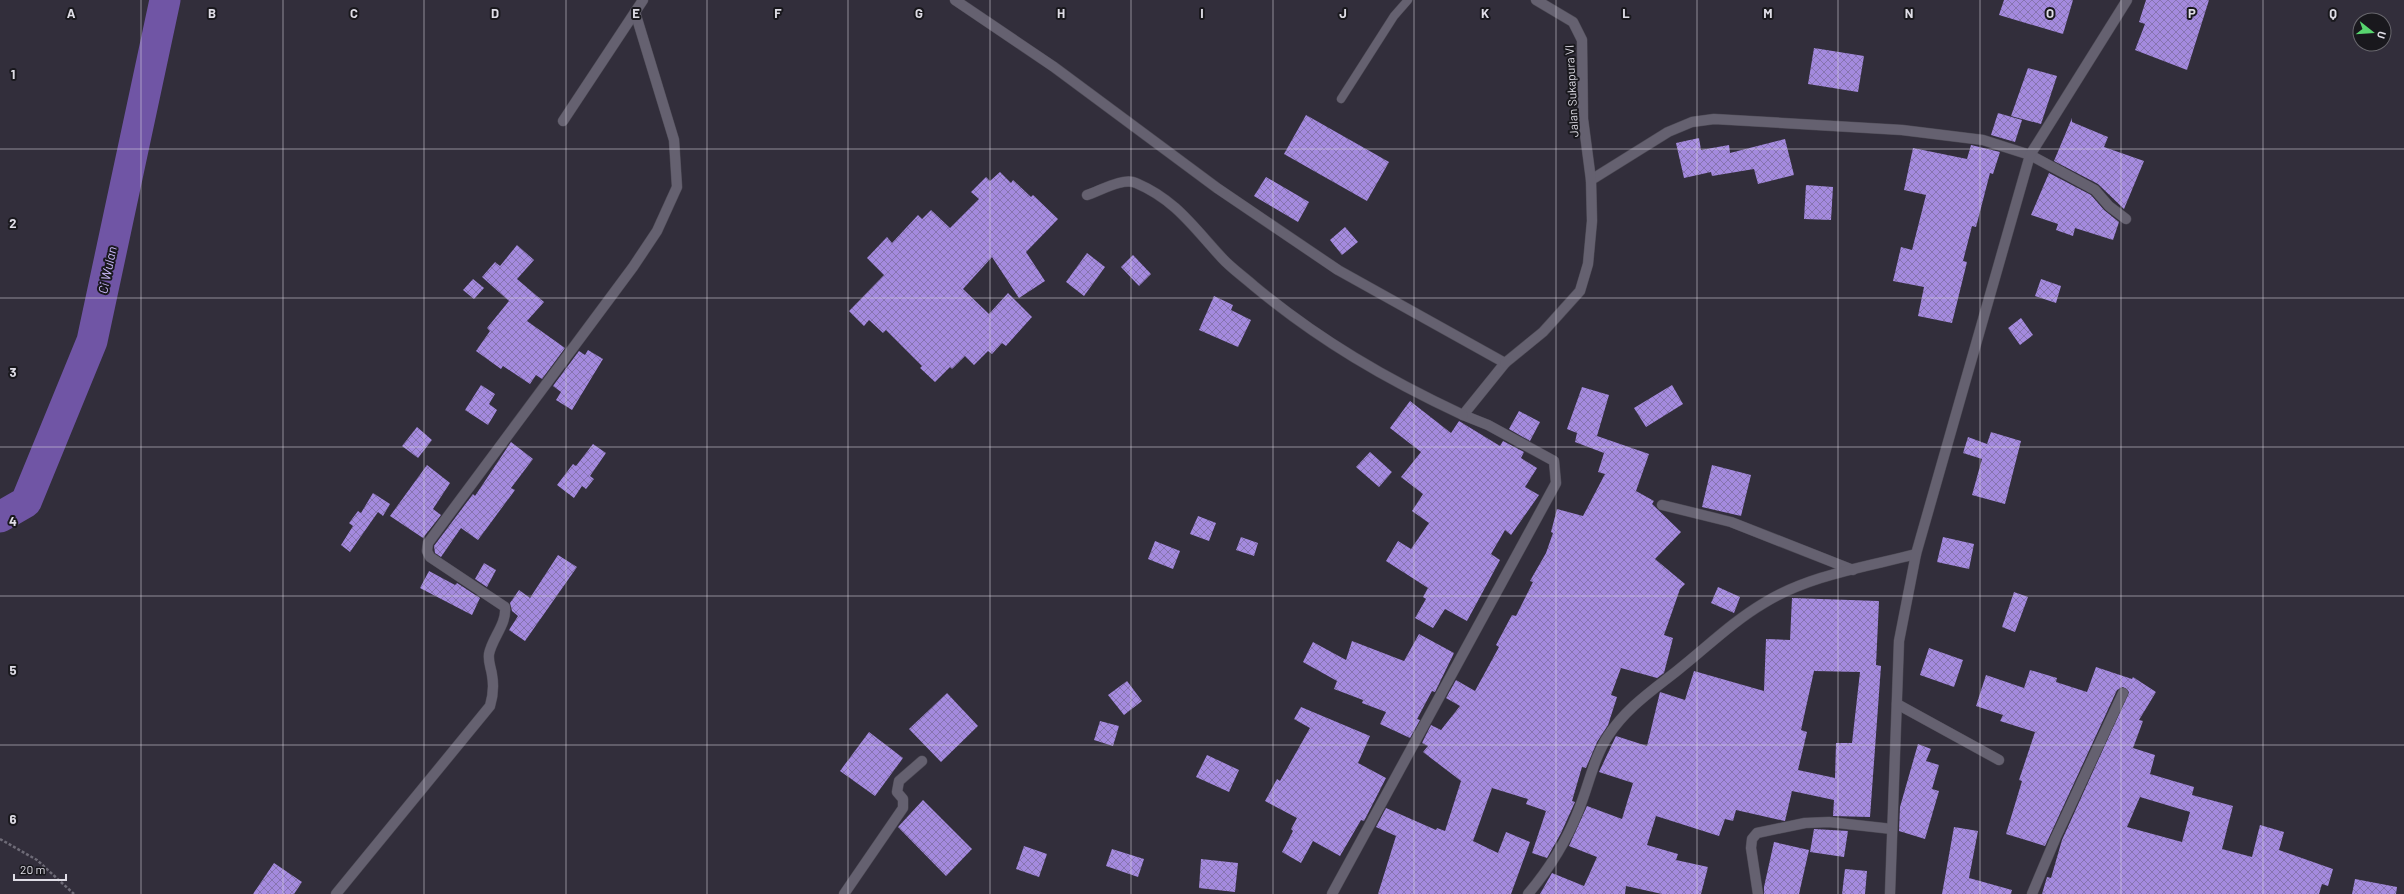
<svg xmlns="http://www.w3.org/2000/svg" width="2404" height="894" viewBox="0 0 2404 894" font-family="Barlow,sans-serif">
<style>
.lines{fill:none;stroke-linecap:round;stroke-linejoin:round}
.river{stroke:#7055a5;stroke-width:31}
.building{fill:url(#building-cross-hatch);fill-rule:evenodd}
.service-casing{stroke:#4d4a55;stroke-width:9}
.minor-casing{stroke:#4d4a55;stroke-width:11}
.path{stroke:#6e6b77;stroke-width:2.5;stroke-dasharray:3 2;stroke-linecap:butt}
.service{stroke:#656170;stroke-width:8}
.minor{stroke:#656170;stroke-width:10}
.grid{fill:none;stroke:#dfdde6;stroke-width:1;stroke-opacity:0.55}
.labels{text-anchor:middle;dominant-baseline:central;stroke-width:4;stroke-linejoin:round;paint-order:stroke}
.street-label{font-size:12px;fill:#dfdde6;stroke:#19181d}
.water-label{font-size:13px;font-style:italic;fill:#cab8f9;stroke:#19181d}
.grid-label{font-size:13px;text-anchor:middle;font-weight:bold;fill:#dfdde6;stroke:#19181d;stroke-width:4;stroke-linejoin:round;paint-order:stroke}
</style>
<defs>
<pattern id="building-cross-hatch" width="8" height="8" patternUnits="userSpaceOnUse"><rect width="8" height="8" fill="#a48ade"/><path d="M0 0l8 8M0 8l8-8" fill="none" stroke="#8774b0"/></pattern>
</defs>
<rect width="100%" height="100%" fill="#322e3b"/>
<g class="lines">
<!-- river -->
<polyline class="river" points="0,517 26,502 92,341 165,0"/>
</g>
<!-- building -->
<g class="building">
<polygon points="2004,0 2073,0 2063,34 1999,15"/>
<polygon points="2146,0 2209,0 2187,70 2135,50 2145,24 2139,22"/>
<polygon points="1814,48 1864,56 1858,92 1808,84"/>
<polygon points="2028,68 2057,76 2041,124 2011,116"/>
<polygon points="1998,113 2022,120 2015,142 1991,135"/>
<polygon points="1306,115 1389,162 1367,201 1284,154"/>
<polygon points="2072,118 2072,122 2108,137 2104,147 2144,161 2124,209 2098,184 2054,161"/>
<polygon points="1699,138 1701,150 1729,145 1730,153 1785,139 1794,175 1758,184 1754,169 1712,176 1711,172 1684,178 1676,143"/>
<polygon points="1971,145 2000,152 1993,174 1990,173 1976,227 1972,226 1963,261 1967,262 1952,323 1918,316 1924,287 1893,281 1901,247 1912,250 1926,195 1904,190 1913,148 1967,159"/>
<polygon points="1000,172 1011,183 1013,180 1031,197 1033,195 1058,219 1026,252 1045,281 1019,298 992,257 963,289 989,314 1008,293 1032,317 1006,346 1002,343 992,354 988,351 974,365 965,356 952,369 950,367 935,382 920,368 922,366 886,330 883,333 869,320 864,326 849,311 884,275 867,258 887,237 892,243 918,215 922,219 931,210 950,228 979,199 971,192 986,177 990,181"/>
<polygon points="2049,173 2091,195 2104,210 2119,222 2113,240 2075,228 2073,236 2056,230 2058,224 2031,215"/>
<polygon points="1266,177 1309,202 1298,222 1254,196"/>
<polygon points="1806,185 1833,187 1831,220 1804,219"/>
<polygon points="1345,227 1358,242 1342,255 1330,240"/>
<polygon points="517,245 534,260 517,279 544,302 527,321 565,348 542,379 536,375 530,384 503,366 501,369 476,351 490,331 487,328 509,301 482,277 495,262 500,266"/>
<polygon points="1087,253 1105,267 1084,296 1066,282"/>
<polygon points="1133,255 1151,274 1139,286 1121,267"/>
<polygon points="473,279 484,288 474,299 463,290"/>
<polygon points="2041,279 2061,286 2056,303 2035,296"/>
<polygon points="1214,296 1233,305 1231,310 1251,320 1238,347 1199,330"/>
<polygon points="2021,318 2033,335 2020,345 2008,328"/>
<polygon points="588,350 603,359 572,410 556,400 561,392 553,386 579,351 585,355"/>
<polygon points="481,385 495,394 489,404 497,410 488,425 465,410"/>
<polygon points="1672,385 1683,404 1646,427 1634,408"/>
<polygon points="1582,387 1609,395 1597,436 1649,454 1636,491 1654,501 1652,504 1681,532 1655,559 1685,584 1680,589 1664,635 1673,638 1664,673 1657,678 1621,668 1611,695 1617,697 1608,725 1597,742 1586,768 1582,767 1572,801 1575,802 1561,833 1547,858 1532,853 1546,811 1526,804 1528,799 1492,788 1473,841 1498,853 1506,832 1530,842 1511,894 1378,894 1396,836 1376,827 1386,808 1436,830 1437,828 1445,831 1461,781 1423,752 1428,746 1422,743 1431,725 1441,730 1460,706 1446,698 1456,680 1475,691 1499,647 1496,645 1512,615 1516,616 1533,582 1530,581 1546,553 1553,533 1551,532 1557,509 1583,516 1605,474 1598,472 1604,453 1575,442 1577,433 1567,429"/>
<polygon points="1410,401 1451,433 1459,421 1500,446 1503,441 1524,452 1521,458 1537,468 1525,487 1539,495 1511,535 1505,530 1491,554 1500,560 1467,621 1445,609 1433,628 1415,618 1426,599 1423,597 1428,588 1386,561 1398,541 1411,549 1429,523 1412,511 1423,494 1401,477 1421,452 1390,428"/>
<polygon points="1519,411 1540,422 1530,441 1509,429"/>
<polygon points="417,427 432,440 418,458 402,446"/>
<polygon points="1991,432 2021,441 2005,504 1972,495 1982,459 1963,453 1968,437 1987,444"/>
<polygon points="511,442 533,459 511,488 515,490 478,540 461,528 441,557 435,553 434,546 473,494 475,496"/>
<polygon points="593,444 606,453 590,476 594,479 586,489 582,486 574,498 557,485 573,464 576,466"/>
<polygon points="1370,452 1392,472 1379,487 1356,467"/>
<polygon points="427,465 450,483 433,509 441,515 423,538 390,516"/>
<polygon points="1712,465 1751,475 1741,516 1702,507"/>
<polygon points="373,493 390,504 383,516 378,512 350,552 341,545 353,526 349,523 358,511 361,513"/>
<polygon points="1198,516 1216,523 1209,541 1190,534"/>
<polygon points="1241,537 1258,543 1254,556 1236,550"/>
<polygon points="1943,537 1974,544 1969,569 1937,562"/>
<polygon points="1155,541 1180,551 1173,569 1148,559"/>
<polygon points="558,555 577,567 525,641 509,630 518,616 512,611 510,603 519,590 530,598"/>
<polygon points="484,563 496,570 487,587 475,579"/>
<polygon points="429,571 455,585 457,583 480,598 472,615 420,588"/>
<polygon points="1718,587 1740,597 1734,613 1711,603"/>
<polygon points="2014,592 2028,597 2015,632 2002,627"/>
<path d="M1792,598L1879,601L1876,665L1881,666L1870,817L1833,816L1834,800L1792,791L1785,821L1736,810L1733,821L1725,819L1719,836L1656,816L1647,845L1678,854L1676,860L1708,867L1701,894H1662L1626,886L1625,894H1540L1552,873L1584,886L1597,857L1569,846L1587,806L1622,819L1633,783L1599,772L1616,736L1647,746L1660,692L1685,700L1694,671L1764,691L1766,639L1790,640ZM1814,671L1860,672L1852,743H1836L1835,778L1798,770L1807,732L1801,730Z"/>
<polygon points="1419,634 1454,653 1435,692 1432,691 1417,719 1420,720 1410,738 1380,724 1386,712 1362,703 1363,700 1334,689 1337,681 1303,662 1313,642 1346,660 1352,641 1404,661"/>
<polygon points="1929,648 1963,660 1954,687 1920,675"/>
<path d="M2096,667L2132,679L2133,677L2156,692L2139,720L2143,721L2133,748L2155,755L2150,774L2194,787L2192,795L2233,806L2222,849L2252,857L2260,825L2284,832L2279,850L2333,869L2328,886L2322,884L2319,894H2042L2047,877L2051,878L2062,840L2129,692L2123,687L2117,690L2045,846L2006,834L2022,781L2019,780L2035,732L2000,721L2003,715L1976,706L1986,675L2024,688L2030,670L2057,678L2056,682L2087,692ZM2140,797L2190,812L2182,842L2127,827Z"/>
<polygon points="1127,681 1142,701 1124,715 1108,695"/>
<polygon points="947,693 978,726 941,762 909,729"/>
<polygon points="1301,707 1370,736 1358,763 1386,778 1364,821 1361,820 1340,856 1313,841 1301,863 1282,852 1293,831 1291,829 1297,818 1265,801 1277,779 1280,781 1310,728 1294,719"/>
<polygon points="1100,721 1119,726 1113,746 1094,740"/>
<polygon points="869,732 903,758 875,796 840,771"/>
<polygon points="1918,744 1931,749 1926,761 1939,765 1932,789 1939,791 1925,839 1899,831 1900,807"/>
<polygon points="1207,755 1239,770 1229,792 1196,777"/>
<polygon points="923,800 972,849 946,876 898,827"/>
<polygon points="1954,827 1978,831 1969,878 2012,890 2011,894 1942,894"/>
<polygon points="1814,829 1848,831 1844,857 1810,852"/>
<polygon points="1774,842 1809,850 1799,894 1764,894 1764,887"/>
<polygon points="1024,846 1047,854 1039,877 1016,869"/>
<polygon points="1112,849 1144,859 1138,877 1106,866"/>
<polygon points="1201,859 1238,863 1235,892 1199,888"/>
<polygon points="274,863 302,882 294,894 253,894"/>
<polygon points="1845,869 1867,871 1865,894 1842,894"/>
<polygon points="2355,879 2397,887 2396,894 2352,894"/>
</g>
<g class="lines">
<!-- service casing -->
<g class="service-casing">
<polyline id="service" points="1341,99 1394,16 1408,0"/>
</g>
<!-- minor casing -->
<g class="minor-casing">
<g id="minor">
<polyline points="955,0 1054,67 1217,188 1338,270 1505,363 1463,415 1488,425 1554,461 1556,483 1332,894"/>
<polyline points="563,121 643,0"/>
<polyline points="1591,180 1668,132 1692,122 1714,119 1902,130 1983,140 2030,155 2095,190 2109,206 2126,219"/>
<path d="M1087,195C1100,191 1123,177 1136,183C1176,200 1194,228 1222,258C1231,268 1244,277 1254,286C1319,340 1386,379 1463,415"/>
<polyline points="1505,363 1543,332 1580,291 1588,264 1592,221 1591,180 1583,119 1582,40 1573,22 1536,0"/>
<polyline points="1662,505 1731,522 1853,570"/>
<polyline points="1897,704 1999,760"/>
<path d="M336,894L490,706C493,696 494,686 492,675C491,667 488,663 489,654C492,638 507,624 505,607L430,557L427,551L428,543L633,267L657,231L677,187L674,140L635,12"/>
<polyline points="844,894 903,808 903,799 897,792 899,781 922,761"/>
<path d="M1528,894C1549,869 1565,844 1577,814C1588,789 1593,759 1608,736C1626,708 1653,690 1678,670C1707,647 1732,622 1764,603C1809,575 1866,567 1916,554"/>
<polyline points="1758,894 1751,848 1752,839 1757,833 1805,823 1829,822 1892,829"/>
<polyline points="1890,894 1899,641 1916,554 2030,155 2127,0"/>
<polyline points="2032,894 2056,837 2123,693"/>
</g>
</g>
<!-- path -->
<polyline class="path" points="0,839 37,860 74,894"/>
<!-- service -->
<use href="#service" class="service"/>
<!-- minor -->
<use href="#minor" class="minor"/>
</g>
<!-- grid -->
<path class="grid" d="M141,0V894M283,0V894M424,0V894M566,0V894M707,0V894M848,0V894M990,0V894M1131,0V894M1273,0V894M1414,0V894M1556,0V894M1697,0V894M1838,0V894M1980,0V894M2121,0V894M2263,0V894M0,149H2404M0,298H2404M0,447H2404M0,596H2404M0,745H2404"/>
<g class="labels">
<!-- street labels -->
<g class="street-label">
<text transform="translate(1571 91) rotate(-93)">Jalan Sukapura VI</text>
</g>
<!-- water labels -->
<g class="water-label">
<text transform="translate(107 270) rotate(-78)">Ci Wulan</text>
</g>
</g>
<g class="grid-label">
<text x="71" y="18">A</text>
<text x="212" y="18">B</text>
<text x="354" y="18">C</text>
<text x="495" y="18">D</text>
<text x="636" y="18">E</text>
<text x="778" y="18">F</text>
<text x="919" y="18">G</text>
<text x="1061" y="18">H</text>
<text x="1202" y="18">I</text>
<text x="1343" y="18">J</text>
<text x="1485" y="18">K</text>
<text x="1626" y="18">L</text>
<text x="1768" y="18">M</text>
<text x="1909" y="18">N</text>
<text x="2050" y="18">O</text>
<text x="2192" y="18">P</text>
<text x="2333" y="18">Q</text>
<text x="13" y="79">1</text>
<text x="13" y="228">2</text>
<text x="13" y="377">3</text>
<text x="13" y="526">4</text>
<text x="13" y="675">5</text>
<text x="13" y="824">6</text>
</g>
<!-- north arrow -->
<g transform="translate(2372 32) rotate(107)"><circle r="19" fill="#19181d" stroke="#68676d"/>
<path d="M0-3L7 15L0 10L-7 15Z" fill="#58d56f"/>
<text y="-6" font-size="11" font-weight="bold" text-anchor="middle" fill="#dfdde6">U</text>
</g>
<!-- scale -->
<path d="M14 874v6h52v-6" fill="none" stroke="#dfdde6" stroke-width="2"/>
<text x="20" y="874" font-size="12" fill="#dfdde6" stroke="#19181d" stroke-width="3" paint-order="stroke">20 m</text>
</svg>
